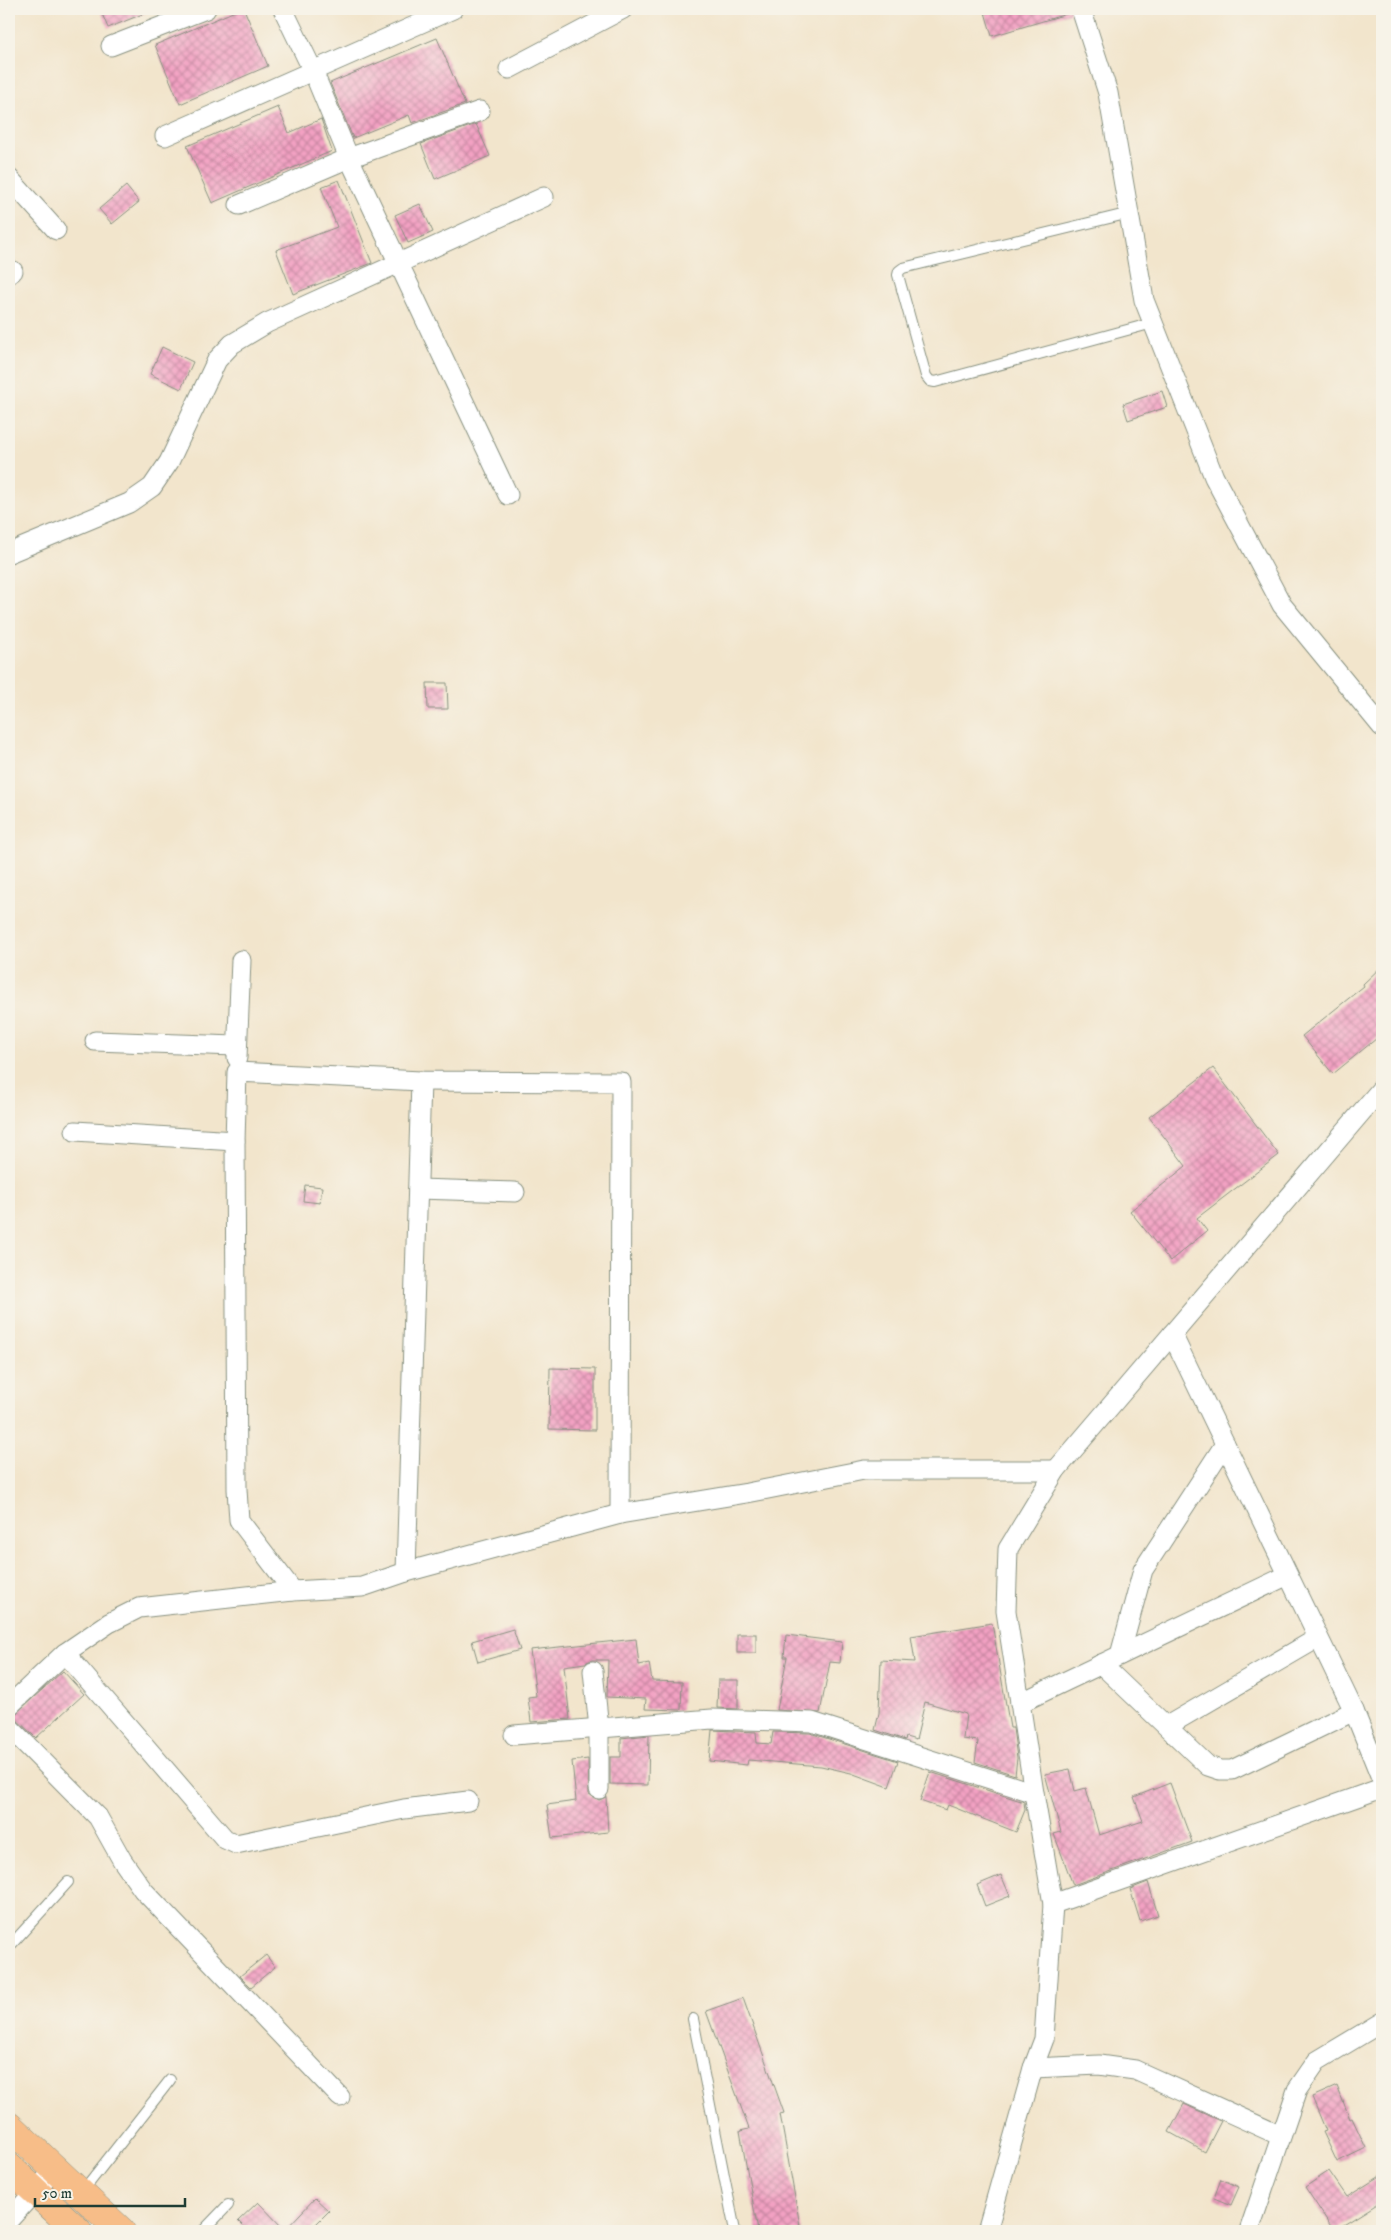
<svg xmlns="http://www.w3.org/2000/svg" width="1391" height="2240" viewBox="0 0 1391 2240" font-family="'IM FELL DW Pica',serif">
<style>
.building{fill:url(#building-cross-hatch)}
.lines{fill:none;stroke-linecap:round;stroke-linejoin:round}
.service-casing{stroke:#889180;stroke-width:12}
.minor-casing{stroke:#889180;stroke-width:21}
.primary-casing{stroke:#889180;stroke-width:29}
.service{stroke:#fff;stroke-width:10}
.minor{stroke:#fff;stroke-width:19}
.primary{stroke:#f7bd88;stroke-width:28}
</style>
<defs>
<pattern id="building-cross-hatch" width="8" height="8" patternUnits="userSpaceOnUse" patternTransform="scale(1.25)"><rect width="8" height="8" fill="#f3a1c3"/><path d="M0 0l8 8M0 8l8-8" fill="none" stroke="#c4849f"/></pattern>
</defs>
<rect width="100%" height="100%" fill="#f7f3e8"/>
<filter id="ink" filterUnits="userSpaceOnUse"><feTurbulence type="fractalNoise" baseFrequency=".02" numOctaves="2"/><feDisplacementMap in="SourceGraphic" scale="10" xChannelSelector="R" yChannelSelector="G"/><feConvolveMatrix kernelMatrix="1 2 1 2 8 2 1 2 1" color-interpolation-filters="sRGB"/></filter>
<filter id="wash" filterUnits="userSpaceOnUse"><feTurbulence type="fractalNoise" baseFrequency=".0096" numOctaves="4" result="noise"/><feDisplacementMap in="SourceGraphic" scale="20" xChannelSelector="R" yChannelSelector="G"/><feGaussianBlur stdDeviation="1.12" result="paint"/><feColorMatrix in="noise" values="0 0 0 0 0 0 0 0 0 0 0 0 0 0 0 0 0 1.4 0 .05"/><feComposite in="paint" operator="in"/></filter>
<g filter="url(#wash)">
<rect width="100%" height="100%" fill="#f2e5cc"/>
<g id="blocks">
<!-- building -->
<g class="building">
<polygon points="100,9 155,9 108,28"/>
<polygon points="240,9 244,9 268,66 180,104 155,45"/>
<polygon points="984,9 1070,9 1070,13 992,36"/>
<polygon points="437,38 465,104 412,123 409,115 353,138 330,83"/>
<polygon points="278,107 289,133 321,119 332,151 212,203 187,146"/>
<polygon points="476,124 490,156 435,179 421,144"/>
<polygon points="339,180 372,263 293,294 276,250 337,227 321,187"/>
<polygon points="126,186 139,202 112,224 99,209"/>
<polygon points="420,204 433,232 408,243 395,215"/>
<polygon points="162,347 193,362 181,389 150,374"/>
<polygon points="1162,391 1167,407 1128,420 1123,404"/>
<polygon points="427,683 447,683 448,709 428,709"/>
<polygon points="1382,966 1382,1034 1333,1074 1302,1036 1364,986 1363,984"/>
<polygon points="1213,1068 1279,1155 1197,1218 1207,1231 1170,1261 1130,1211 1186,1166 1149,1117"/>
<polygon points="305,1185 322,1187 320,1203 303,1201"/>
<polygon points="550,1368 595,1369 595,1430 549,1429"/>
<polygon points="992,1623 1010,1728 1013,1728 1017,1758 1015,1775 975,1762 978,1741 963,1739 966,1714 925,1702 916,1740 906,1737 905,1740 875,1730 879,1713 881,1660 915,1662 911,1636"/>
<polygon points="513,1629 520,1650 478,1662 472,1641"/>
<rect x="737" y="1634" width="19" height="19"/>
<polygon points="786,1635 842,1642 840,1663 830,1662 820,1713 777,1710 787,1657 784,1657"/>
<polygon points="636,1639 639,1665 649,1663 652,1681 682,1682 681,1710 645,1709 646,1699 607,1697 608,1660 592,1660 585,1663 564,1666 570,1719 531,1722 528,1697 536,1696 530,1650"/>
<polygon points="63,1671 84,1694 36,1738 13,1716"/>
<polygon points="718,1680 738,1680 738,1709 717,1708"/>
<polygon points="712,1730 756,1732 757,1743 771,1744 773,1732 810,1733 898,1761 889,1787 851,1773 821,1766 748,1760 747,1765 709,1761"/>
<polygon points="649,1735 648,1785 610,1784 610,1757 621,1757 621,1738"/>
<polygon points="588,1759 589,1794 599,1800 606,1797 608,1832 552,1838 547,1805 576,1801 572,1761"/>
<polygon points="1070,1769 1075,1791 1086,1788 1099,1835 1143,1821 1134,1797 1170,1783 1192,1842 1073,1885 1054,1834 1061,1832 1045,1774"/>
<polygon points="930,1772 1024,1802 1025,1810 1016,1832 948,1805 946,1810 920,1801"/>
<polygon points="1001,1875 1010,1896 985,1906 977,1885"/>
<polygon points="1148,1882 1158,1915 1140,1921 1130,1889"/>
<polygon points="266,1955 275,1967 251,1987 240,1976"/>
<polygon points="743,1998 784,2113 780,2114 801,2231 758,2231 740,2131 749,2129 706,2011"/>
<polygon points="1337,2086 1350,2119 1352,2118 1366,2148 1337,2162 1323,2132 1326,2131 1312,2097"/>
<polygon points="1184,2104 1221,2121 1205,2152 1169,2132"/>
<polygon points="1329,2171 1347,2197 1382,2175 1382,2201 1334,2231 1305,2187"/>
<polygon points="1221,2179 1239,2187 1231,2205 1214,2198"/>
<polygon points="315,2198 329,2211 309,2231 248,2231 238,2221 258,2202 285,2230"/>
</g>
</g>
</g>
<g filter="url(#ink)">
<use href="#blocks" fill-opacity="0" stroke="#889180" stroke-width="1"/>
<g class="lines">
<!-- service casing -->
<g class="service-casing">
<g id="service">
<polyline points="1130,213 903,268 899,271 898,275 926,376 930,381 935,382 1153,323"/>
<polyline points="9,1947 68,1882"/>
<polyline points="693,2019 735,2231"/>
<polyline points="82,2192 170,2080"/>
<polyline points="203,2231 228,2205"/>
</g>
</g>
<!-- minor casing -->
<g class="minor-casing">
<g id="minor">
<polyline points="283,9 313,71 349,158 508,495"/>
<polyline points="1081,9 1108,93 1144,300 1214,477 1282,605 1382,727"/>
<polyline points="111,46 206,9"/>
<polyline points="509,69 623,9"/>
<polyline points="165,136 453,9"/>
<polyline points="9,178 56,230"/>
<polyline points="239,205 349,158 480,111"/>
<polyline points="9,274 13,271"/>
<polyline points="9,553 129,503 152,487 169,462 217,360 232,344 267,323 544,197"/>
<polyline points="95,1041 236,1046"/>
<polyline points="237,1058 241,960"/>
<polyline points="75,1131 235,1141"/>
<polyline points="418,1189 515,1192"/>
<polyline points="1172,1334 1354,1711 1382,1780"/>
<polyline points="406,1572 421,1081"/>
<polyline points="293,1591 239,1520 237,1489 235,1141 237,1072 421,1081 621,1082 620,1514"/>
<polyline points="65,1653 225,1839 236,1844 404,1809 468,1801"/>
<polyline points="1120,1655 1143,1570 1225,1444"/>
<polyline points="1101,1664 1208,1766 1220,1770 1232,1770 1354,1711"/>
<polyline points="593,1671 599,1728 599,1789"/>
<polyline points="1020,1703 1288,1575"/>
<polyline points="9,1706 65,1653 109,1623 139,1608 293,1591 362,1587 406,1572 620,1514 747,1493 864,1470 1056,1470"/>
<polyline points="1167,1726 1318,1638"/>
<polyline points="9,1727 98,1817 122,1860 143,1890 340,2097"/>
<polyline points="514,1735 712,1719 812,1722 1034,1793"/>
<polyline points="1053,1904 1382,1788"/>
<polyline points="1033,2068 1099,2065 1135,2070 1281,2136"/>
<polyline points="9,2220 55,2169"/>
<polyline points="987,2231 1033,2068 1044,2039 1053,1904 1034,1793 1006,1611 1008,1549 1056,1470 1382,1088"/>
<polyline points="1249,2231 1297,2090 1317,2061 1382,2022"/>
</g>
</g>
<!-- primary casing -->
<g class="primary-casing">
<g id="primary">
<polyline points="9,2126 121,2231"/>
<polyline points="9,2167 78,2231"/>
</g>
</g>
<!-- service -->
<use href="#service" class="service"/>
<!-- minor -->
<use href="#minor" class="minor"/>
<!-- primary -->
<use href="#primary" class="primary"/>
</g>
</g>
<!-- margin -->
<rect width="1391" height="2240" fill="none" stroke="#f7f3e8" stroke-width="30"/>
<!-- scale -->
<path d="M35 2198v8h150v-8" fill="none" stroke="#1f3d34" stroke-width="2.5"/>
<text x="42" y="2198" font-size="15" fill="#1f3d34" stroke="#f7f3e8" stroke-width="4" paint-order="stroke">50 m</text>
</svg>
